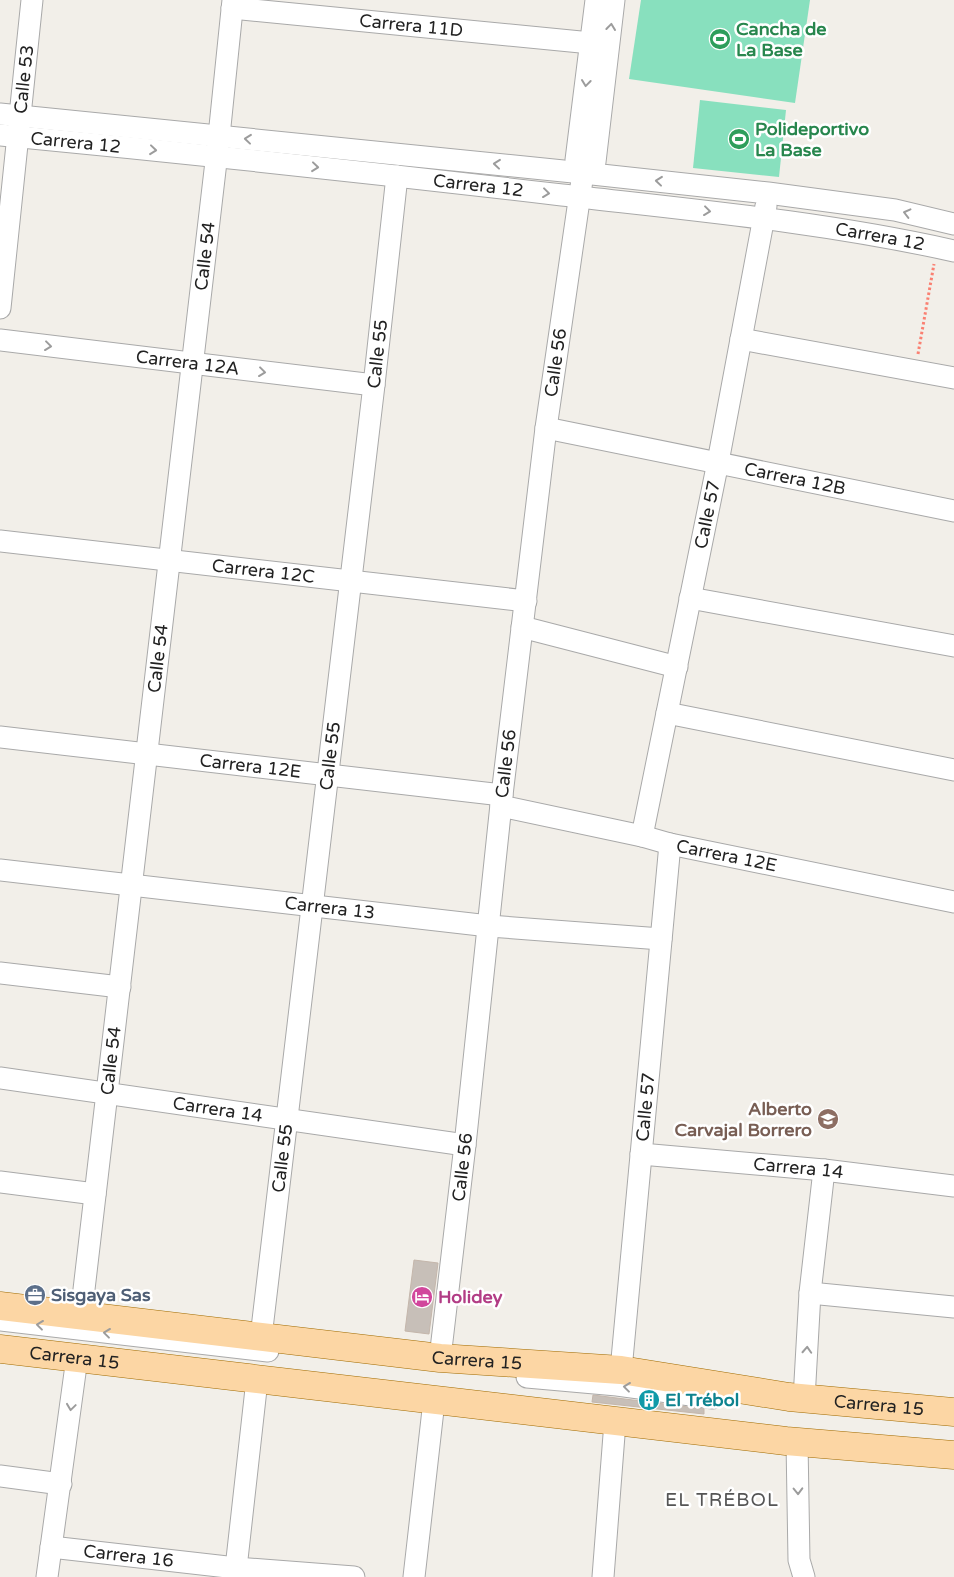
<svg xmlns="http://www.w3.org/2000/svg" width="954" height="1577" viewBox="0 0 954 1577" font-family="'Varela Round',sans-serif">
<style>
.pitch{fill:#88e0be}
.building{fill:#c7bfb8;stroke:#c4b6ab}
.lines{fill:none;stroke-linecap:round;stroke-linejoin:round}
.minor-casing{stroke:#a9a9a9;stroke-width:23}
.major-casing{stroke:#a06b00;stroke-width:29}
.path{stroke:#fa8072;stroke-width:3;stroke-dasharray:2.5 2.5;stroke-linecap:butt}
.minor{stroke:#fff;stroke-width:21}
.major{stroke:#fcd6a4;stroke-width:28}
.oneway{stroke:#9c9c9c}
.labels{text-anchor:middle;dominant-baseline:central;stroke-width:5;stroke-linejoin:round;paint-order:stroke}
.street-label{font-size:18px;fill:#222;stroke:#fff}
.leisure-label{font-size:18px;font-weight:bold;fill:#27864d;stroke:#fff;text-anchor:start}
.education-label{font-size:18px;font-weight:bold;fill:#785e54;stroke:#fff;text-anchor:end}
.service-label{font-size:18px;font-weight:bold;fill:#4e5e75;stroke:#fff;text-anchor:start}
.hotel-label{font-size:18px;font-weight:bold;fill:#b23c85;stroke:#fff;text-anchor:start}
.culture-label{font-size:18px;font-weight:bold;fill:#0d838f;stroke:#fff;text-anchor:start}
.neighbourhood-label{font-size:19px;letter-spacing:1px;fill:#555;stroke:#fff}
</style>
<rect width="100%" height="100%" fill="#f2efe9"/>
<!-- pitch -->
<g class="pitch">
<polygon points="641,0 810,0 795,103 629,79"/>
<polygon points="700,100 786,110 779,177 693,168"/>
</g>
<!-- building -->
<g class="building">
<polygon points="414,1260 438,1263 429,1334 405,1331"/>
<polygon points="593,1395 704,1409 704,1414 592,1402"/>
</g>
<g class="lines">
<!-- minor casing -->
<g class="minor-casing">
<g id="minor">
<path id="s1" d="M232,8L591,43"/>
<polyline points="0,114 583,173 768,193 895,210 954,224"/>
<path id="s2" d="M0,135C188,153 375,173 562,195C693,210 825,222 954,251"/>
<polyline points="583,173 576,160 596,0"/>
<path id="s3" d="M0,308L32,0"/>
<polyline points="741,339 954,378"/>
<path id="s4" d="M0,340L374,385"/>
<path id="s5" d="M546,428L954,511"/>
<path id="s6" d="M0,541L526,601"/>
<polyline points="690,598 954,646"/>
<polyline points="522,627 677,667"/>
<polyline points="667,713 954,770"/>
<path id="s7" d="M0,737L502,795"/>
<path id="s8" d="M501,806L642,836L670,844L954,902"/>
<path id="s9" d="M642,836L718,462L766,206"/>
<path id="s10" d="M0,870L489,926L661,939"/>
<polyline points="0,973 120,987"/>
<path id="s11" d="M0,1078L465,1145"/>
<path id="s12" d="M641,1154L824,1170L954,1186"/>
<polyline points="0,1182 95,1194"/>
<polyline points="810,1293 954,1307"/>
<path id="s13" d="M81,1315L219,136L233,0"/>
<polyline points="0,1320 268,1351"/>
<path id="s14" d="M261,1337L374,385L397,176"/>
<path id="s15" d="M440,1358L465,1145L502,795L546,428L583,173L595,162L614,0"/>
<path id="s16" d="M621,1370L670,844"/>
<polyline points="527,1377 617,1385 713,1398"/>
<polyline points="804,1399 810,1293 824,1170"/>
<polyline points="797,1442 799,1560 804,1577"/>
<polyline points="0,1476 61,1484"/>
<path id="s17" d="M51,1547L236,1568L354,1577"/>
<polyline points="47,1577 77,1358"/>
<polyline points="235,1577 257,1380"/>
<polyline points="414,1577 434,1401"/>
<polyline points="603,1577 615,1422"/>
</g>
</g>
<!-- major casing -->
<g class="major-casing">
<g id="major">
<path id="s18" d="M0,1306L440,1358L621,1370L789,1397L954,1412"/>
<path id="s19" d="M0,1349L786,1441L954,1455"/>
</g>
</g>
<!-- path -->
<polyline class="path" points="918,354 934,264"/>
<!-- minor -->
<use href="#minor" class="minor"/>
<!-- major -->
<use href="#major" class="major"/>
</g>
<!-- one-way arrows -->
<defs><path id="oneway-chevron" d="M-2-3.5L2.5 0L-2 3.5" fill="none" stroke-width="1.6" stroke-linecap="round" stroke-linejoin="round" transform="scale(1.25)"/></defs>
<g class="oneway">
<use href="#oneway-chevron" transform="translate(611 27) rotate(-83)"/>
<use href="#oneway-chevron" transform="translate(586 83) rotate(97)"/>
<use href="#oneway-chevron" transform="translate(248 139) rotate(-174)"/>
<use href="#oneway-chevron" transform="translate(153 150) rotate(6)"/>
<use href="#oneway-chevron" transform="translate(497 164) rotate(-174)"/>
<use href="#oneway-chevron" transform="translate(315 167) rotate(6)"/>
<use href="#oneway-chevron" transform="translate(659 181) rotate(-174)"/>
<use href="#oneway-chevron" transform="translate(546 193) rotate(7)"/>
<use href="#oneway-chevron" transform="translate(707 211) rotate(7)"/>
<use href="#oneway-chevron" transform="translate(907 213) rotate(-166)"/>
<use href="#oneway-chevron" transform="translate(48 346) rotate(7)"/>
<use href="#oneway-chevron" transform="translate(262 372) rotate(7)"/>
<use href="#oneway-chevron" transform="translate(40 1325) rotate(-173)"/>
<use href="#oneway-chevron" transform="translate(107 1333) rotate(-173)"/>
<use href="#oneway-chevron" transform="translate(807 1350) rotate(-87)"/>
<use href="#oneway-chevron" transform="translate(627 1387) rotate(-173)"/>
<use href="#oneway-chevron" transform="translate(71 1407) rotate(98)"/>
<use href="#oneway-chevron" transform="translate(798 1491) rotate(89)"/>
</g>
<!-- icons -->
<defs>
<g id="stadium-disc" transform="scale(1.125)"><circle r="9.5" fill="#2e9e5b" stroke="#fff"/><path d="M0-5a6.5 5 0 1 0 0 10a6.5 5 0 1 0 0-10ZM-3.5-1.8h7v3.6h-7Z" fill="#fff"/></g>
<g id="school-disc" transform="scale(1.125)"><circle r="9.5" fill="#8d6e63" stroke="#fff"/><path d="M0-5L7-2L0 1L-7-2ZM-4 1L0 2.5L4 1V4Q0 6-4 4Z" fill="#fff"/></g>
<g id="office-disc" transform="scale(1.125)"><circle r="9.5" fill="#5c6f8a" stroke="#fff"/><path d="M-6-3h4V-5.5h4V-3h4V5H-6ZM-1-4.5V-3h2v-1.5ZM-6 0V1H6V0Z" fill="#fff"/></g>
<g id="hotel-disc" transform="scale(1.125)"><circle r="9.5" fill="#d1479c" stroke="#fff"/><path d="M-6-4.5h1.5V1H6V5H4.5V3h-9V5H-6ZM-4 0a1.8 1.8 0 1 1 3.6 0ZM.5 0V-2.5h3Q6-2.5 6 0Z" fill="#fff"/></g>
<g id="building-disc" transform="scale(1.125)"><circle r="9.5" fill="#0f9aa8" stroke="#fff"/><path d="M-4-6H4V6H1V3H-1V6H-4ZM-2.5-4.3h1.7v1.8h-1.7ZM.8-4.3h1.7v1.8H.8ZM-2.5-1h1.7V.8h-1.7ZM.8-1h1.7V.8H.8Z" fill="#fff"/></g>
</defs>
<g fill-rule="evenodd">
<use href="#stadium-disc" x="720" y="39"/>
<use href="#stadium-disc" x="739" y="139"/>
<use href="#school-disc" x="828" y="1119"/>
<use href="#office-disc" x="35" y="1295"/>
<use href="#hotel-disc" x="422" y="1297"/>
<use href="#building-disc" x="649" y="1400"/>
</g>
<g class="labels">
<!-- street labels -->
<g class="street-label">
<text stroke="none"><textPath href="#s1" startOffset="180">Carrera 11D</textPath></text>
<text stroke="none"><textPath href="#s3" startOffset="230">Calle 53</textPath></text>
<text stroke="none"><textPath href="#s2" startOffset="76">Carrera 12</textPath></text>
<text stroke="none"><textPath href="#s2" startOffset="481">Carrera 12</textPath></text>
<text stroke="none"><textPath href="#s2" startOffset="886">Carrera 12</textPath></text>
<text stroke="none"><textPath href="#s13" startOffset="1066">Calle 54</textPath></text>
<text stroke="none"><textPath href="#s14" startOffset="990">Calle 55</textPath></text>
<text stroke="none"><textPath href="#s4" startOffset="189">Carrera 12A</textPath></text>
<text stroke="none"><textPath href="#s15" startOffset="1002">Calle 56</textPath></text>
<text stroke="none"><textPath href="#s5" startOffset="254">Carrera 12B</textPath></text>
<text stroke="none"><textPath href="#s9" startOffset="328">Calle 57</textPath></text>
<text stroke="none"><textPath href="#s6" startOffset="265">Carrera 12C</textPath></text>
<text stroke="none"><textPath href="#s13" startOffset="661">Calle 54</textPath></text>
<text stroke="none"><textPath href="#s14" startOffset="585">Calle 55</textPath></text>
<text stroke="none"><textPath href="#s15" startOffset="598">Calle 56</textPath></text>
<text stroke="none"><textPath href="#s7" startOffset="252">Carrera 12E</textPath></text>
<text stroke="none"><textPath href="#s8" startOffset="231">Carrera 12E</textPath></text>
<text stroke="none"><textPath href="#s10" startOffset="332">Carrera 13</textPath></text>
<text stroke="none"><textPath href="#s13" startOffset="256">Calle 54</textPath></text>
<text stroke="none"><textPath href="#s16" startOffset="264">Calle 57</textPath></text>
<text stroke="none"><textPath href="#s11" startOffset="220">Carrera 14</textPath></text>
<text stroke="none"><textPath href="#s14" startOffset="180">Calle 55</textPath></text>
<text stroke="none"><textPath href="#s15" startOffset="192">Calle 56</textPath></text>
<text stroke="none"><textPath href="#s12" startOffset="158">Carrera 14</textPath></text>
<text stroke="none"><textPath href="#s19" startOffset="75">Carrera 15</textPath></text>
<text stroke="none"><textPath href="#s18" startOffset="480">Carrera 15</textPath></text>
<text stroke="none"><textPath href="#s18" startOffset="885">Carrera 15</textPath></text>
<text stroke="none"><textPath href="#s17" startOffset="78">Carrera 16</textPath></text>
</g>
<!-- leisure labels -->
<g class="leisure-label">
<text x="736" y="29">Cancha de<tspan x="736" dy="21">La Base</tspan></text>
<text x="755" y="129">Polideportivo<tspan x="755" dy="21">La Base</tspan></text>
</g>
<!-- education labels -->
<g class="education-label">
<text x="812" y="1109">Alberto<tspan x="812" dy="21">Carvajal Borrero</tspan></text>
</g>
<!-- service labels -->
<g class="service-label">
<text x="51" y="1295">Sisgaya Sas</text>
</g>
<!-- hotel labels -->
<g class="hotel-label">
<text x="438" y="1297">Holidey</text>
</g>
<!-- culture labels -->
<g class="culture-label">
<text x="665" y="1400">El Trébol</text>
</g>
<!-- neighbourhood labels -->
<g class="neighbourhood-label">
<text x="722" y="1500">EL TRÉBOL</text>
</g>
</g>
</svg>
